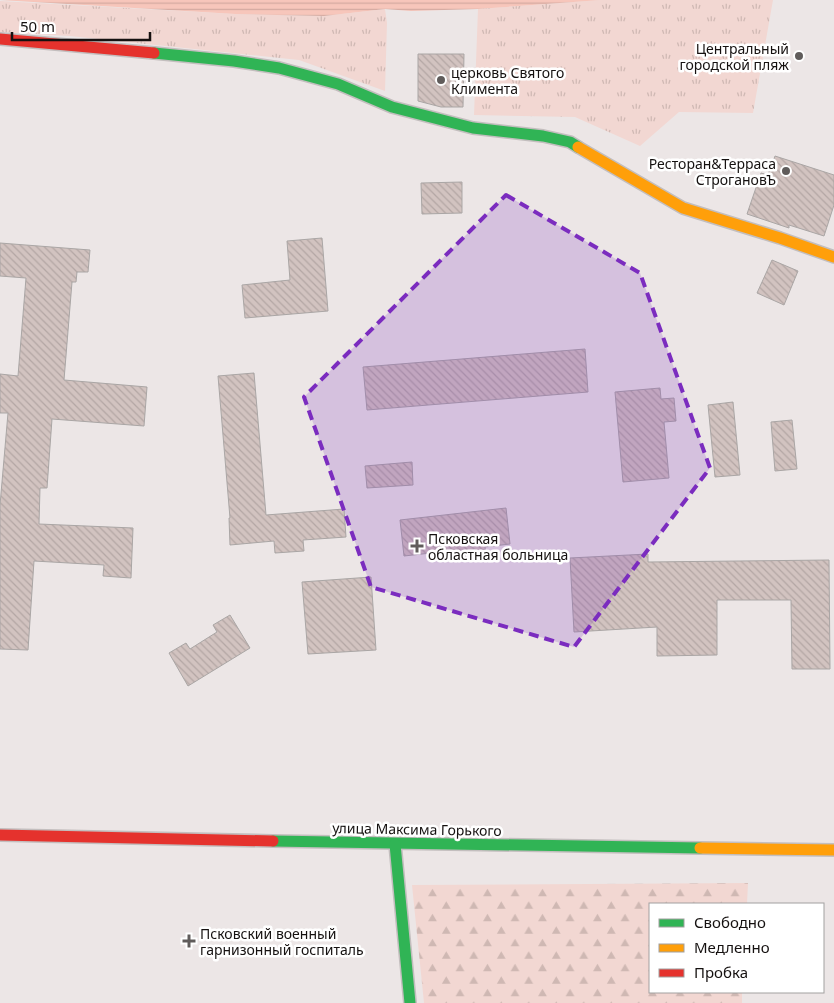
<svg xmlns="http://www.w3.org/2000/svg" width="834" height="1003" viewBox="0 0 834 1003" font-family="'Noto Sans',sans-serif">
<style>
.grass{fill:url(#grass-tufts)}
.forest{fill:url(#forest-firs)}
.water{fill:url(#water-rules)}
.building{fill:url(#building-back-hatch);stroke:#aaa6a5}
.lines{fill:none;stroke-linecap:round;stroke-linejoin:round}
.fast-casing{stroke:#c3bebe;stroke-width:14}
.slow-casing{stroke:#c3bebe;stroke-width:14}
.jam-casing{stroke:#c3bebe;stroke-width:14}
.fast{stroke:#30b455;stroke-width:11}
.slow{stroke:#ff9f0a;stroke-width:11}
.jam{stroke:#e5322d;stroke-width:11}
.marked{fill:#7b2cbf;fill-opacity:0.2;stroke:#7b2cbf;stroke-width:4;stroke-dasharray:10 6;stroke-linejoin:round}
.poi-dot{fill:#605c5b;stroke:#fff;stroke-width:2}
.labels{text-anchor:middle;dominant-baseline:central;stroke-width:5;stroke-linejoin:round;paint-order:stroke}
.poi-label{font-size:14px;fill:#151110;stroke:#fff;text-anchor:start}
.street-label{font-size:14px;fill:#151110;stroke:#fff}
</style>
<defs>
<pattern id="grass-tufts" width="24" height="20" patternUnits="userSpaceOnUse" patternTransform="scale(1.25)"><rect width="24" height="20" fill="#f2d7d2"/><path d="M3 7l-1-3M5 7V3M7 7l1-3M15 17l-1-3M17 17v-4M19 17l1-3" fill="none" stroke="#cfb8b3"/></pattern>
<pattern id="forest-firs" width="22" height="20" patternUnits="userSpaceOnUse" patternTransform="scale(1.25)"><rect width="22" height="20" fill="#f2d7d2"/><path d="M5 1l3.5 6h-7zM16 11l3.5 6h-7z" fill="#cfb8b3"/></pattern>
<pattern id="water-rules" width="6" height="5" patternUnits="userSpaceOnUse" patternTransform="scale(1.25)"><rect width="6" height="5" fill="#f7c6bb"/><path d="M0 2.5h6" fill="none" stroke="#d3a9a0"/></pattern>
<pattern id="building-back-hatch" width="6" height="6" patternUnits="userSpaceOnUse" patternTransform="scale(1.25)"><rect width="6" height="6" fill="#d2c3c0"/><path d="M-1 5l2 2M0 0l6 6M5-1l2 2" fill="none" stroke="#b3a6a4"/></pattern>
</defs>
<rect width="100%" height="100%" fill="#ece6e6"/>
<!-- grass -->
<g class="grass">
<polygon points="601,0 773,0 753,113 679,112 640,146 575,117 474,115 478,9"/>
<polygon points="0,1 235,14 324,16 385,9 387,23 385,91 299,60 70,36 0,32"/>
</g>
<!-- forest -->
<polygon class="forest" points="748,883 747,904 650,904 650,992 742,992 742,1003 424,1003 412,885"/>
<!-- water -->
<polygon class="water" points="0,0 601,0 478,9 411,11 385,9 324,16 235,14"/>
<!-- building -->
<g class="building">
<polygon points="418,54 464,54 463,107 441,107 418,101"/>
<polygon points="775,156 834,175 834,205 824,236 789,225 789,228 747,214 761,173 768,175"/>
<polygon points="462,182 462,213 422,214 421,183"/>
<polygon points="322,238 328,311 245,318 242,285 290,280 287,241"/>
<polygon points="0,243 90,250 88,272 77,272 76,282 72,282 64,380 147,387 144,426 52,419 47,488 40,488 39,524 133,528 131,578 103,576 104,565 34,561 28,650 0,649 0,505 8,413 0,413 0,374 18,376 26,278 0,276"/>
<polygon points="772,260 798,271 784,305 757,293"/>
<polygon points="585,349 588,392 367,410 363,367"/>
<polygon points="254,373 266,515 344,509 346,537 303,540 304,551 275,553 274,541 230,545 229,518 230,518 218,376"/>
<polygon points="660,388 661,399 674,398 676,421 664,422 669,478 623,482 615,392"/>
<polygon points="733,402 740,475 715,477 708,405"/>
<polygon points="792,420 797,469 775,471 771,422"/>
<polygon points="412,462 413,485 367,488 365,466"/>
<polygon points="506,508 510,544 485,547 486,557 459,560 458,550 404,556 400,520"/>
<polygon points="648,554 648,562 829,560 830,669 792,669 791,600 717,600 717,655 657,656 657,627 574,632 570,558"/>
<polygon points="371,577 376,650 308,654 302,582"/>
<polygon points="230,615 250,648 188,686 169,653 186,643 190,649 217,632 213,625"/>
</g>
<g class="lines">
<!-- fast casing -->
<g class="fast-casing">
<g id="fast">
<polyline points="154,53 234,61 279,68 338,84 392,107 473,128 543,136 570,142 578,147"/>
<polyline points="273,841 700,848"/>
<polyline points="395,844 410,1003"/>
</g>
</g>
<!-- slow casing -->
<g class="slow-casing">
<g id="slow">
<polyline points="578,147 683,208 780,238 834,257"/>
<polyline points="700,848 834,850"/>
</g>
</g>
<!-- jam casing -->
<g class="jam-casing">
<g id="jam">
<polyline points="0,39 154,53"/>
<polyline points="0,835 273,841"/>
</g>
</g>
<!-- fast -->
<use href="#fast" class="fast"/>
<!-- slow -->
<use href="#slow" class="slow"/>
<!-- jam -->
<use href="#jam" class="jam"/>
</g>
<!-- marked area -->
<path class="marked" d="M506,195L640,273L710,468L574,647L371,587L304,397Z"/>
<!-- markers -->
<g class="poi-dot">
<circle cx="799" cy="56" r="5"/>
<circle cx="441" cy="80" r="5"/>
<circle cx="786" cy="171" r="5"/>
<path d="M414.5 538.5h5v5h5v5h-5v5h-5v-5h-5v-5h5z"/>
<path d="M186.5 933.5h5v5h5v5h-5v5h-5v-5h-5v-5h5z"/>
</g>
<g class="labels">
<!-- poi labels -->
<g class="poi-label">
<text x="789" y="48" text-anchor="end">Центральный<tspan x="789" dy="16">городской пляж</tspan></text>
<text x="451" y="72">церковь Святого<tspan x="451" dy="16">Климента</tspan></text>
<text x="776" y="163" text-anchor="end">Ресторан&amp;Терраса<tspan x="776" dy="16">СтрогановЪ</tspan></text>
<text x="428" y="538">Псковская<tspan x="428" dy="16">областная больница</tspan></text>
<text x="200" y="933">Псковский военный<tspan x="200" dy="16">гарнизонный госпиталь</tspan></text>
</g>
<!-- street labels -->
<g class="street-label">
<text transform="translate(417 829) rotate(1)">улица Максима Горького</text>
</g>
</g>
<!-- legend -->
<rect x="649" y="903" width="175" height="90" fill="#ffffff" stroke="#a1a09f"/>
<rect x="659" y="919" width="25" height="8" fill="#30b455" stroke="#a1a09f"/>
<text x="694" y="928" font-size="15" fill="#151110">Свободно</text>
<rect x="659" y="944" width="25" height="8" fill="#ff9f0a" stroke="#a1a09f"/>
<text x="694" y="953" font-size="15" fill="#151110">Медленно</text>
<rect x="659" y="969" width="25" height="8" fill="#e5322d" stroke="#a1a09f"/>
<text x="694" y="978" font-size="15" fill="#151110">Пробка</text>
<!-- scale -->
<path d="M12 32v8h138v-8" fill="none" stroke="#151110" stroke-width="2.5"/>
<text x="20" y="32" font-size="15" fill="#151110" stroke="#ffffff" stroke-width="4" paint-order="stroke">50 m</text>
</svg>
